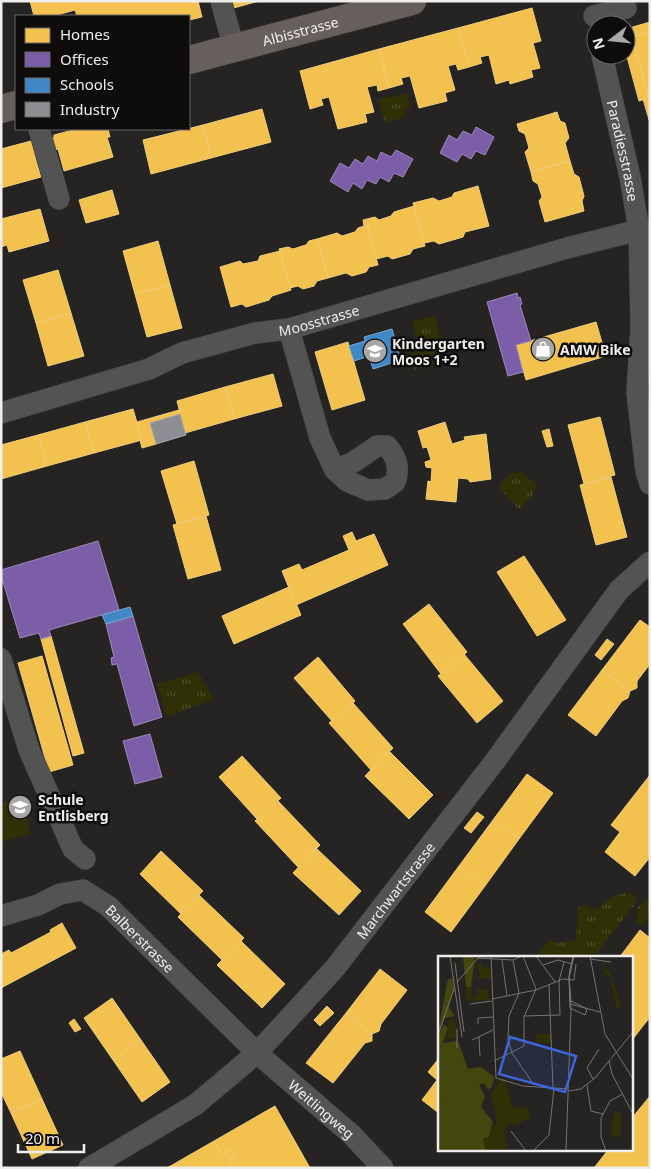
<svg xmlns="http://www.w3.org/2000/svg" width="651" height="1169" viewBox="0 0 651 1169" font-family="'Noto Sans',sans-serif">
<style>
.grass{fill:#2f3006}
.park{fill:url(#park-tufts)}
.homes{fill:#f2c14e;stroke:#f1ce7d}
.offices{fill:#7b5ea7;stroke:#9e89bc}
.schools{fill:#3f88c5;stroke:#74a7d1}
.industry{fill:#8d8d92;stroke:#aaaaad}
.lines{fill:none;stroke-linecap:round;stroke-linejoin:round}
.minor-casing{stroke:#3f3e3d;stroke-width:22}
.major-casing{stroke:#3f3e3d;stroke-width:29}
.minor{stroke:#545353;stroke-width:21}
.major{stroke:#665f5c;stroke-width:28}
.labels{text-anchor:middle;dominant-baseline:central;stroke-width:5;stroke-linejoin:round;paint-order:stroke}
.street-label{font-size:14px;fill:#efeeec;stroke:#0e0d0c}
.poi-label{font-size:14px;font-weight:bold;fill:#efeeec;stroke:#0e0d0c;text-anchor:start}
.inset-road{fill:none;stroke:#767573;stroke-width:1}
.view{fill:#3c66db;fill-opacity:0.15;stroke:#3c66db;stroke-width:2.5}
.inset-edge{fill:none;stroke:#efeeec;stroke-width:2.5}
</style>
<defs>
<pattern id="park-tufts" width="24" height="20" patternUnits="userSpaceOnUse" patternTransform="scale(1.25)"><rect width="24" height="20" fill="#2f3006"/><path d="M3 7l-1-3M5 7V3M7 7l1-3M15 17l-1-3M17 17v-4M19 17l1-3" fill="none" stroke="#4d4e2a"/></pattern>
</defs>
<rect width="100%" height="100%" fill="#252423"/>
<!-- grass -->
<polygon class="grass" points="21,798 31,834 1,842 1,803"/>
<!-- park -->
<g class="park">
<polygon points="407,93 410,107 405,109 405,117 385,122 378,99 387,96 388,98"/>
<polygon points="435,315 444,351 438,362 414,370 409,350 416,337 412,322"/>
<polygon points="521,472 537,484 532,496 519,509 505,495 499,485 511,473"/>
<polygon points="198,672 214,699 167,717 157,684"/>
<path d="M629,892L638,900L593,958H535C539,951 545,948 548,941L551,940L556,943L576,940L578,908L584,905L592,909H598L611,897Z"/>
<path d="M650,897V914L648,915L645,924H638C635,907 637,907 650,897Z"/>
</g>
<!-- homes -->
<g class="homes">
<polygon points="30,1 198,1 202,17 189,20 189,16 77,16 75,10 53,16 34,16"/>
<polygon points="228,1 259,1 230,9"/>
<polygon points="532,8 541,41 533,43 540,68 531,70 533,77 510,84 509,80 496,84 489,55 480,57 482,63 469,67 458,28"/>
<polygon points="650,22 650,32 632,37 649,98 639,101 626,53 626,29"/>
<polygon points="458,28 469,67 458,70 456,64 448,66 455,90 445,93 447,101 419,108 410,76 401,78 403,84 389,88 379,49"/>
<polygon points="650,32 650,97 649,98 632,37"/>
<polygon points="379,49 389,88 378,91 377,85 367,87 374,112 365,114 367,122 338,129 329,97 321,99 323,105 310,109 300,71"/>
<polygon points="650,97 650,123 643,99"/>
<polygon points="262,109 271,142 211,158 203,125"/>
<polygon points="557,112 560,121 565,123 569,138 565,143 570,161 531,172 525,152 529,148 525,134 519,131 517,124"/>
<polygon points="203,125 211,158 151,174 143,140"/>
<polygon points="77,129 108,129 110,137 107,137 113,157 64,171 58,149 55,150 51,138 54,138 54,135"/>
<polygon points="31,141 32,144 35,144 38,156 35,157 41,177 1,188 1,149"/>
<polygon points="570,161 574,174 579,177 584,196 582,201 584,211 545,222 539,201 542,197 538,184 533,181 531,172"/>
<polygon points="478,186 489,226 465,232 463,237 439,244 434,241 424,243 413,203 433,198 439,201 452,197 454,193"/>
<polygon points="112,190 119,214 86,223 79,200"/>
<polygon points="414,206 425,246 413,249 410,254 392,259 388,256 376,259 367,225 364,226 363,220 375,217 379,220 391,216 394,212"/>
<polygon points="40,209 49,241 9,252 7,245 1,247 1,219"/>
<polygon points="367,225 378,265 369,267 366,272 352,276 346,273 328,278 317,239 337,233 342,236 355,232 358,228"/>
<polygon points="317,239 328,278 317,281 314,286 303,289 298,286 290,288 279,249 288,247 293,249 306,245 309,241"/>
<polygon points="158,241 170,285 135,294 123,251"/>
<polygon points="280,251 291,290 272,296 269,300 246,307 242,304 231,307 220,267 240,261 243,264 258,261 260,256"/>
<polygon points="58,270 71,313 36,323 23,280"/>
<polygon points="170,285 182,328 147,337 135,294"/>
<polygon points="71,313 84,356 48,366 36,323"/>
<polygon points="596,322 606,356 526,380 516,345"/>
<polygon points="348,342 365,400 332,410 315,352"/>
<polygon points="273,374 282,406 234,419 225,387"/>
<polygon points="225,387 234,419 185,433 177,401"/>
<polygon points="133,409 142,440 94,453 85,422"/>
<polygon points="179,410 180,414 150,423 156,444 142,448 140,440 142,440 137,422"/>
<polygon points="600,417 615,475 584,484 568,425"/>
<polygon points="85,422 94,453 47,466 38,435"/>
<polygon points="445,422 452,444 465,440 464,437 486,434 491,479 470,482 468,479 458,478 456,502 426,499 428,481 431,482 432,468 426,467 425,462 431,460 427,447 423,448 418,431"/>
<polygon points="549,429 553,446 547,447 542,431"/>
<polygon points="38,435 47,466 1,479 1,445"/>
<polygon points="194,461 209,515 177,524 161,471"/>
<polygon points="611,477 627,537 596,545 580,485"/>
<polygon points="206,516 221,570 188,579 173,525"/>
<polygon points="352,532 356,541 374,534 388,565 296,605 282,571 299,564 302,570 349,550 343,536"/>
<polygon points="524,556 566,620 537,636 497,572"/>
<polygon points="289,587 301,615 234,644 222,616"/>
<polygon points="429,604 467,652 441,674 403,624"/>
<polygon points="640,620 650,627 650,664 637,681 637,688 630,691 602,670"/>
<polygon points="51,636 84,753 73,756 41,639"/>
<polygon points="607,639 614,644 601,660 595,655"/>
<polygon points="464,654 503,701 477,723 438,676"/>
<polygon points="42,656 73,765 49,772 18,663"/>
<polygon points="318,657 355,701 332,721 294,678"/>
<polygon points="602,670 630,691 628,698 622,701 596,736 568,715"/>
<polygon points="353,703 393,748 371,770 329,723"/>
<polygon points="389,751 433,795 409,819 365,776"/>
<polygon points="242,756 281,798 257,819 219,777"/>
<polygon points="527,774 553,793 519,839 493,820"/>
<polygon points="650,775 650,857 635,876 605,852 620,832 611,825"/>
<polygon points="278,801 320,845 298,867 255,821"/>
<polygon points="477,812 484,817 471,833 464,828"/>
<polygon points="493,820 519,839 485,886 459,866"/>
<polygon points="316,848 361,891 339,915 293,873"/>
<polygon points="161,851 203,891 181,914 140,874"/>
<polygon points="459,866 485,886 451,932 425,912"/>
<polygon points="199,895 244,938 222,960 178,917"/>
<polygon points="62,923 76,948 1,988 1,957 3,957 1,954 9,950 11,953 51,932 50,930"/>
<polygon points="640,930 650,938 650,1017 632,1040 632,958 619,958"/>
<polygon points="241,941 285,984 262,1008 217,965"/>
<polygon points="380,969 407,990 381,1024 379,1031 372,1034 346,1013"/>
<polygon points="112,998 141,1040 113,1060 84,1018"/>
<polygon points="327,1006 334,1013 320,1026 314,1020"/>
<polygon points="346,1013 372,1034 372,1041 365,1043 333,1083 306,1063"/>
<polygon points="74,1019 81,1029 75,1032 69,1023"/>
<polygon points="141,1040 170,1082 142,1102 113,1060"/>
<polygon points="20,1051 42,1099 11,1113 1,1092 1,1059"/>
<polygon points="440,1057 440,1114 422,1100 437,1080 428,1072"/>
<polygon points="650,1096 650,1168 594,1168 608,1150 632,1150 632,1118"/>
<polygon points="42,1099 63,1145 32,1159 11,1113"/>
<polygon points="275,1106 310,1168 226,1168 232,1164 229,1158 234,1155 231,1150 222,1155 214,1141"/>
<polygon points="214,1141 222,1155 231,1150 234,1155 229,1158 232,1164 226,1168 167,1168"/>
</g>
<!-- offices -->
<g class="offices">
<polygon points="476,127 494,137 485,155 476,151 471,159 462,154 457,162 440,153 449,135 457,140 463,131 472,135"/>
<polygon points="396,150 413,159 403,177 394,173 389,182 380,177 376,184 367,180 362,189 353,183 348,192 330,181 340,163 349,168 355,159 363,164 368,156 377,161 381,152 391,157"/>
<polygon points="517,293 518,298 520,297 522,304 520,305 531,341 516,345 523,372 508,376 487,302"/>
<polygon points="98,541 119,610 49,630 51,636 41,639 39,633 20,638 1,575 1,570"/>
<polygon points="133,616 162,717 134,726 117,664 112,665 111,658 114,657 106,624"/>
<polygon points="150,734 162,777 135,784 123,741"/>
</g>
<!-- schools -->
<g class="schools">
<polygon points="392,329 401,360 373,369 369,356 354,361 349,346 365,341 364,337"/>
<polygon points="130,607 133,616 106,624 102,615"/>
</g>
<!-- industry -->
<polygon class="industry" points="180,414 186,435 156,444 150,423"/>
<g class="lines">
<!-- minor casing -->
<g class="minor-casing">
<g id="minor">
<polyline points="221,1 234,48"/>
<polyline points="594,16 626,8"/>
<path id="s1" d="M602,55L630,177L639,230L641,327L637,393L646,471L650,484"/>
<polyline points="39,129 59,199"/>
<path d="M289,329L320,438L335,470L347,481L368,490L385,489L395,482C400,468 397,458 387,446H377L352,463L335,470"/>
<path id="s2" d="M1,413L149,369L182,353L255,333L289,329L567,248L639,230"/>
<polyline points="1,659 29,750 73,849 85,859"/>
<path id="s3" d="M1,916L38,905L60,894L83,890L108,906L257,1053L351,1134L383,1168"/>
<path id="s4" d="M89,1168L195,1105L257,1053L335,968L495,761L619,590L650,562"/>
</g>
</g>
<!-- major casing -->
<g class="major-casing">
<g id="major">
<path id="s5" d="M189,60L412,1"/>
<polyline points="1,109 16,105"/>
</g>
</g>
<!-- minor -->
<use href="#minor" class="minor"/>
<!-- major -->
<use href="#major" class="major"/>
</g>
<!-- icons -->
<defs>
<g id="shop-disc" transform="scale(1.25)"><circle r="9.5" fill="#a8a7a6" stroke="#0e0d0c"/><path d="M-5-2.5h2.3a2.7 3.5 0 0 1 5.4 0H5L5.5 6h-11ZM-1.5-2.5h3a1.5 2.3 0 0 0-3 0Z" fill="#fff"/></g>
<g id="school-disc" transform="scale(1.25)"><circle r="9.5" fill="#a8a7a6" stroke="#0e0d0c"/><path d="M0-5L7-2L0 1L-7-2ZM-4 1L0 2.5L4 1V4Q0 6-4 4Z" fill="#fff"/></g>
</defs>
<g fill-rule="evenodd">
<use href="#shop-disc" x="543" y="349"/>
<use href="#school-disc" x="375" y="351"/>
<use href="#school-disc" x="20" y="807"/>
</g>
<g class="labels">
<!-- street labels -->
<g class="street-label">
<text stroke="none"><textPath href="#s5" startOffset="115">Albisstrasse</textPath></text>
<text stroke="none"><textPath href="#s1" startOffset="98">Paradiesstrasse</textPath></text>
<text stroke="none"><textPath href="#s2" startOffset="332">Moosstrasse</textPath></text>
<text stroke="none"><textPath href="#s4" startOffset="418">Marchwartstrasse</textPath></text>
<text stroke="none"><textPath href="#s3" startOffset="162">Balberstrasse</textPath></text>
<text stroke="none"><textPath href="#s3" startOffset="411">Weitlingweg</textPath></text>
</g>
<!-- poi labels -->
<g class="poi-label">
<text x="392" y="343">Kindergarten<tspan x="392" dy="16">Moos 1+2</tspan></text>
<text x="560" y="349">AMW Bike</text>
<text x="38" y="799">Schule<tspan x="38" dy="16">Entlisberg</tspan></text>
</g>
</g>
<!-- overview -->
<g transform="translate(438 956)">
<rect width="195" height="195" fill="#252423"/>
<path d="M38,7L44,8V12L52,11L53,23H38L42,20ZM167,7L166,13L171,15L184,51L178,52L172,21L167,19L164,8ZM28,31H33L34,43L39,40V33H49L52,44L29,45ZM98,78H113V87H98ZM175,157H183V179L173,182Z" fill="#2f3006"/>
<path d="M25,0L37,2L33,31H28ZM10,23H15L16,31L11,51L17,60L7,62L0,76ZM6,68L10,72L5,87L20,85L30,113L42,111L57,121L53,132L50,133L46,127L41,129L47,140L43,151L55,166L51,181L45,183L48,195H0V154L3,141L0,151V80Z" fill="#44470d"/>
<path d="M11,62L16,63L20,82L9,84ZM61,123L68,124L74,151L91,152L93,161L78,169L72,166L65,177L70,189L67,194L48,195L45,183L52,180L54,170H59L53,138Z" fill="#2f3006"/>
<path class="inset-road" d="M12,0L24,81M53,0L58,122L85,130L130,133M98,0L117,26M136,0L132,14L131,22L132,52L147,59L149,53L133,45L131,22L136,0M152,0L167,78L195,123M152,3L173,6M64,4L69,40M75,4L81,37L71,60L70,83L74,97L96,129M17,7L26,76M105,9L120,4L134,8M19,26L40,2L75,4L84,0M111,29L115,132M54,43L98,34L125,23L136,24L138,8M32,48L54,45M132,48L162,56M86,60L122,59L121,25L126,6M40,68V62L55,61M19,73V92M0,79L16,33M41,81L42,100M34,84L55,74M56,105L86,90V61L98,33L85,0M171,105L174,118L195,158M155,123L149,112L161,93M149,129L153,155L165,158M131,135L143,133L157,122L195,76M73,175L88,195M95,195L111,179L116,132M128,195L133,54L131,21L135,0M168,195L163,181V162L172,145L185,138"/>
<path class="view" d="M72,81L138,100L127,136L61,118Z"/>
<rect width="195" height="195" class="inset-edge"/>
</g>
<!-- border -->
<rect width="651" height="1169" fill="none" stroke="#efeeec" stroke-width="5"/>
<!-- legend -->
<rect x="15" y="15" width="175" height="115" fill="#0e0d0c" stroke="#686766"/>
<rect x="25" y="28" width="25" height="15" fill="#f2c14e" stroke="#686766"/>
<text x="60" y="40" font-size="15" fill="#efeeec">Homes</text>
<rect x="25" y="52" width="25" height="15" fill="#7b5ea7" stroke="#686766"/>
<text x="60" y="65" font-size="15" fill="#efeeec">Offices</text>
<rect x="25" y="78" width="25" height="15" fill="#3f88c5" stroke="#686766"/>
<text x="60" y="90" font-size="15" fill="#efeeec">Schools</text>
<rect x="25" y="102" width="25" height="15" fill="#8d8d92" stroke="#686766"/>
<text x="60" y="115" font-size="15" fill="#efeeec">Industry</text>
<!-- north arrow -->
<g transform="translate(611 40) rotate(254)"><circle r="24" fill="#0e0d0c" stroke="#686766"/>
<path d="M0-4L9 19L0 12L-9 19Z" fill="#a8a7a6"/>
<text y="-8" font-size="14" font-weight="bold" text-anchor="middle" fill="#efeeec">N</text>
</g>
<!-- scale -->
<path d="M18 1144v8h66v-8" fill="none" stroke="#efeeec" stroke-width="2.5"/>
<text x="25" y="1144" font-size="15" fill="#efeeec" stroke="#0e0d0c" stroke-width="4" paint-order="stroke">20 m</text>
</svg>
